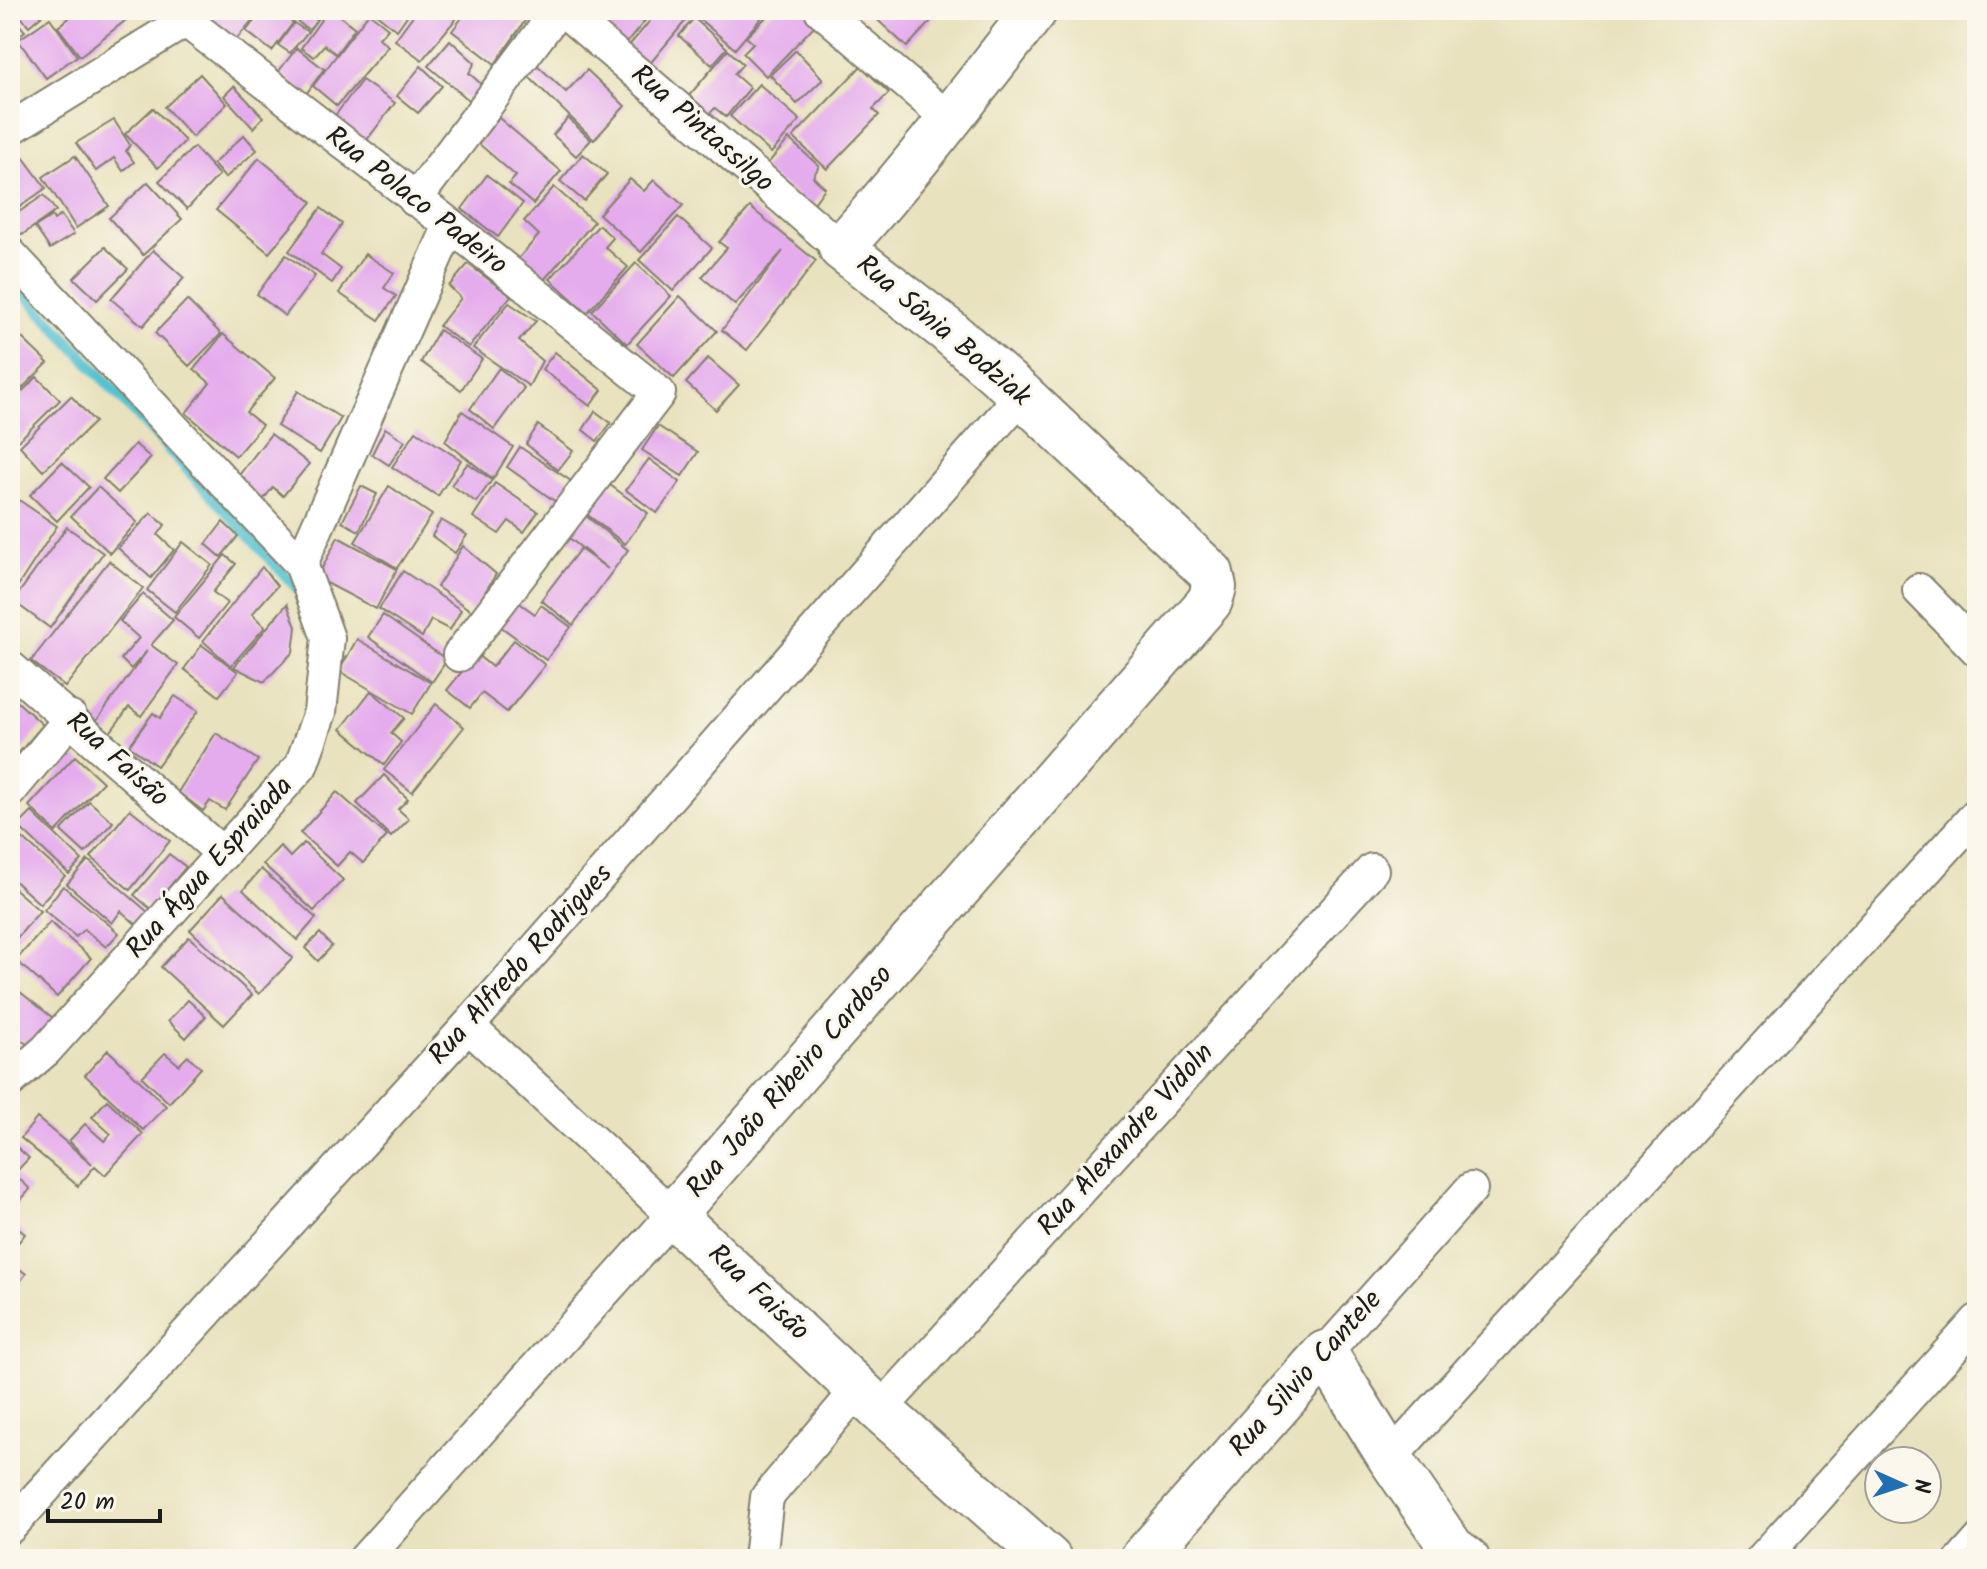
<svg xmlns="http://www.w3.org/2000/svg" width="1987" height="1569" viewBox="0 0 1987 1569" font-family="Kalam,sans-serif">
<style>
.lines{fill:none;stroke-linecap:round;stroke-linejoin:round}
.stream{stroke:#57c2d1;stroke-width:11}
.building{fill:#e5aced}
.lane-casing{stroke:#827f6d;stroke-width:20}
.street-casing{stroke:#827f6d;stroke-width:36}
.secondary-casing{stroke:#827f6d;stroke-width:48}
.lane{stroke:#fff;stroke-width:16}
.street{stroke:#fff;stroke-width:32}
.secondary{stroke:#fff;stroke-width:44}
.labels{text-anchor:middle;dominant-baseline:central;stroke-width:6;stroke-linejoin:round;paint-order:stroke}
.street-label{font-size:28px;fill:#1c1c1c;stroke:#fbf7ec}
</style>
<rect width="100%" height="100%" fill="#fbf7ec"/>
<filter id="ink" filterUnits="userSpaceOnUse"><feTurbulence type="fractalNoise" baseFrequency=".0125" numOctaves="2"/><feDisplacementMap in="SourceGraphic" scale="16" xChannelSelector="R" yChannelSelector="G"/><feConvolveMatrix kernelMatrix="1 2 1 2 8 2 1 2 1" color-interpolation-filters="sRGB"/></filter>
<filter id="wash" filterUnits="userSpaceOnUse"><feTurbulence type="fractalNoise" baseFrequency=".006" numOctaves="4" result="noise"/><feDisplacementMap in="SourceGraphic" scale="32" xChannelSelector="R" yChannelSelector="G"/><feGaussianBlur stdDeviation="1.8" result="paint"/><feColorMatrix in="noise" values="0 0 0 0 0 0 0 0 0 0 0 0 0 0 0 0 0 1.4 0 .05"/><feComposite in="paint" operator="in"/></filter>
<g filter="url(#wash)">
<rect width="100%" height="100%" fill="#e9e2be"/>
<g class="lines">
<!-- stream -->
<polyline class="stream" points="10,278 297,588"/>
</g>
<g id="blocks">
<!-- building -->
<g class="building">
<polygon points="15,10 48,10 29,26"/>
<polygon points="68,10 118,10 126,20 80,56 58,27 69,18 65,12"/>
<polygon points="212,10 261,10 234,42 205,19"/>
<polygon points="263,10 276,10 293,23 272,51 246,31"/>
<polygon points="282,10 324,10 309,30"/>
<polygon points="328,10 332,10 355,28 336,54 324,45 314,57 301,48"/>
<polygon points="371,10 411,10 397,30"/>
<polygon points="417,10 457,10 461,13 422,60 395,40"/>
<polygon points="468,10 522,10 529,15 495,64 452,31"/>
<polygon points="605,10 654,10 625,45 596,20"/>
<polygon points="659,10 689,12 768,10 735,49 692,13 643,72 622,54"/>
<polygon points="773,10 806,10 818,22 766,76 743,53 753,43 746,37"/>
<polygon points="873,10 941,10 907,47 870,13"/>
<polygon points="369,13 388,28 379,38 388,46 337,106 313,86"/>
<polygon points="10,14 25,31 10,43"/>
<polygon points="50,18 77,56 46,78 18,40"/>
<polygon points="694,18 727,48 712,65 679,36"/>
<polygon points="294,23 308,32 290,53 278,45"/>
<polygon points="450,40 475,63 469,73 481,84 470,101 428,66"/>
<polygon points="297,48 324,69 306,94 278,72"/>
<polygon points="728,50 743,64 734,74 750,88 726,117 715,108 701,123 681,105"/>
<polygon points="796,50 823,79 797,104 770,75"/>
<polygon points="537,65 566,92 587,70 625,106 594,140 527,75"/>
<polygon points="421,66 442,86 418,113 397,96"/>
<polygon points="861,66 889,93 873,109 879,115 827,169 793,137"/>
<polygon points="200,74 227,104 192,137 165,107"/>
<polygon points="362,80 395,103 366,141 334,117"/>
<polygon points="759,84 800,120 771,153 730,116"/>
<polygon points="234,86 263,117 253,128 224,96"/>
<polygon points="153,108 185,141 158,168 125,134"/>
<polygon points="499,118 561,171 533,204 509,184 516,176 478,143"/>
<polygon points="568,118 591,140 576,156 553,135"/>
<polygon points="114,120 130,145 126,151 134,162 123,171 114,158 96,171 76,143"/>
<polygon points="244,135 257,150 225,178 213,164"/>
<polygon points="789,139 819,166 813,177 825,188 812,206 762,170"/>
<polygon points="15,146 46,188 10,214 10,150"/>
<polygon points="194,147 219,175 187,209 159,181"/>
<polygon points="583,154 607,174 584,201 560,181"/>
<polygon points="75,156 109,206 76,228 43,177"/>
<polygon points="259,158 312,202 269,253 216,210"/>
<polygon points="487,175 523,203 498,237 462,209"/>
<polygon points="630,179 644,191 654,180 683,205 641,252 599,214"/>
<polygon points="148,182 182,219 143,255 109,218"/>
<polygon points="554,187 594,222 543,281 518,259 539,235 524,221"/>
<polygon points="44,195 56,211 22,235 10,218"/>
<polygon points="750,207 816,261 747,350 722,330 783,251 735,305 702,277 727,248 719,242"/>
<polygon points="321,208 342,224 321,254 341,269 332,283 289,251"/>
<polygon points="61,215 74,234 50,249 35,227 52,216 54,220"/>
<polygon points="678,217 712,248 673,291 639,260"/>
<polygon points="599,225 613,238 605,247 628,267 587,313 550,279"/>
<polygon points="105,247 128,269 97,300 74,278"/>
<polygon points="153,250 184,278 143,326 111,299"/>
<polygon points="365,254 394,273 384,288 396,296 379,320 339,293"/>
<polygon points="286,255 315,276 285,316 257,294"/>
<polygon points="636,263 671,296 627,344 592,311"/>
<polygon points="468,264 511,296 469,347 439,326 461,298 449,286"/>
<polygon points="680,296 717,331 674,378 637,344"/>
<polygon points="187,300 221,334 189,366 155,333"/>
<polygon points="509,303 536,321 519,341 542,361 529,386 473,348"/>
<polygon points="439,330 482,359 461,390 421,362"/>
<polygon points="223,334 275,378 246,412 262,425 236,456 186,413 210,383 194,369"/>
<polygon points="20,336 48,363 10,400 10,345"/>
<polygon points="555,352 602,390 590,406 542,369"/>
<polygon points="708,358 739,385 716,410 686,383"/>
<polygon points="499,368 524,388 494,429 470,409"/>
<polygon points="37,377 60,400 10,449 10,403"/>
<polygon points="298,391 341,418 320,453 277,426"/>
<polygon points="71,396 95,422 43,471 20,446"/>
<polygon points="462,411 513,447 493,479 445,441"/>
<polygon points="595,411 611,423 597,441 583,430"/>
<polygon points="538,425 573,451 558,470 526,444"/>
<polygon points="658,426 698,452 682,476 642,450"/>
<polygon points="385,428 405,441 389,465 372,454"/>
<polygon points="416,431 461,460 438,496 392,467"/>
<polygon points="271,434 309,464 283,496 273,487 263,500 236,479"/>
<polygon points="135,444 151,458 118,493 103,479"/>
<polygon points="520,447 571,481 556,502 507,467"/>
<polygon points="649,459 680,482 657,513 626,490"/>
<polygon points="62,462 89,487 57,521 30,495"/>
<polygon points="468,463 492,480 476,502 451,485"/>
<polygon points="606,482 648,513 625,544 584,512"/>
<polygon points="495,483 538,512 524,532 509,521 499,534 473,517"/>
<polygon points="361,486 377,494 359,531 342,522"/>
<polygon points="389,486 432,515 397,568 355,542"/>
<polygon points="98,487 137,522 110,553 71,516"/>
<polygon points="19,500 57,526 10,598 10,514"/>
<polygon points="151,513 165,525 158,535 174,550 151,578 118,548"/>
<polygon points="585,515 628,550 573,625 541,600 580,549 608,569 568,537"/>
<polygon points="441,520 467,535 455,553 432,536"/>
<polygon points="223,522 238,536 221,557 206,544"/>
<polygon points="67,527 103,553 50,628 13,601"/>
<polygon points="338,537 397,569 376,609 317,578"/>
<polygon points="183,542 212,565 175,612 147,590"/>
<polygon points="463,546 496,574 473,612 437,587"/>
<polygon points="225,555 236,564 213,592 227,603 199,638 174,617"/>
<polygon points="109,561 143,588 65,687 31,661"/>
<polygon points="262,567 277,586 252,614 265,627 231,666 203,641"/>
<polygon points="403,571 461,610 450,630 431,620 422,637 379,609"/>
<polygon points="143,594 173,620 151,645 178,665 141,716 129,707 109,734 94,724 147,651 131,669 121,659 139,638 120,621"/>
<polygon points="518,602 535,614 541,605 571,627 546,660 500,626"/>
<polygon points="287,604 296,627 293,652 264,682 234,667"/>
<polygon points="383,615 447,660 432,682 368,637"/>
<polygon points="357,639 431,683 412,714 339,671"/>
<polygon points="514,640 545,665 507,712 482,693 470,708 447,690 476,654 492,667"/>
<polygon points="202,645 238,672 219,696 184,669"/>
<polygon points="371,691 404,718 391,733 401,742 384,765 341,729"/>
<polygon points="10,695 43,725 17,755 10,749"/>
<polygon points="175,696 198,711 157,766 129,746 153,713 160,718"/>
<polygon points="436,704 464,727 412,792 384,770"/>
<polygon points="216,733 258,760 225,810 210,801 203,811 178,792"/>
<polygon points="75,756 103,782 56,832 29,806"/>
<polygon points="384,775 408,799 398,809 409,819 391,837 357,803"/>
<polygon points="337,792 387,836 363,863 350,852 337,866 300,833"/>
<polygon points="89,801 113,822 85,853 61,831"/>
<polygon points="130,809 170,841 130,890 91,857"/>
<polygon points="32,812 82,860 69,874 18,826"/>
<polygon points="10,827 65,876 40,904 10,877"/>
<polygon points="304,843 343,880 314,911 263,864 280,846 290,857"/>
<polygon points="169,854 186,867 151,909 134,895"/>
<polygon points="88,860 149,913 138,926 121,911 112,923 67,884"/>
<polygon points="261,869 316,918 297,940 243,890"/>
<polygon points="10,885 40,911 10,946"/>
<polygon points="63,886 119,933 106,947 84,929 76,937 44,910"/>
<polygon points="223,894 293,958 259,994 190,930"/>
<polygon points="50,922 91,958 57,997 16,960"/>
<polygon points="320,933 332,946 318,961 305,948"/>
<polygon points="189,937 252,995 224,1025 161,967"/>
<polygon points="10,984 53,1018 30,1046 21,1040 13,1049 10,1047"/>
<polygon points="188,1000 206,1016 186,1038 168,1021"/>
<polygon points="108,1050 166,1106 143,1130 85,1075"/>
<polygon points="165,1053 179,1065 188,1056 201,1068 169,1103 142,1077"/>
<polygon points="107,1100 143,1134 105,1175 95,1166 78,1186 21,1138 37,1118 92,1164 69,1141 85,1124 104,1141 111,1134 92,1117"/>
<polygon points="10,1141 29,1158 14,1174 30,1189 10,1213"/>
<polygon points="10,1222 25,1234 10,1253"/>
<polygon points="10,1261 26,1274 10,1294"/>
</g>
</g>
</g>
<g filter="url(#ink)">
<use href="#blocks" fill-opacity="0" stroke="#827f6d" stroke-width="2"/>
<g class="lines">
<!-- lane casing -->
<g class="lane-casing">
<polyline id="lane" points="1952,1559 1977,1531"/>
</g>
<!-- street casing -->
<g class="street-casing">
<g id="street">
<polyline points="172,10 450,225 659,393 459,655"/>
<polyline points="563,10 841,248"/>
<polyline points="821,10 950,120"/>
<polyline points="10,129 185,21 195,10"/>
<polyline points="415,200 558,10"/>
<polyline points="10,254 301,564 328,638 320,712 301,766 46,1050 10,1081"/>
<polyline points="301,564 450,225"/>
<polyline points="1919,590 1977,650"/>
<polyline points="10,667 223,854"/>
<polyline points="10,791 71,718"/>
<polyline points="1325,1353 1471,1189"/>
<polyline points="880,1410 1372,870"/>
<polyline points="1390,1458 1977,814"/>
<polyline points="10,1527 468,1026 1022,395"/>
<polyline points="365,1559 673,1215 468,1026"/>
<polyline points="760,1559 767,1497 859,1388"/>
<polyline points="1762,1559 1977,1321"/>
</g>
</g>
<!-- secondary casing -->
<g class="secondary-casing">
<g id="secondary">
<path d="M1035,10C972,91 910,172 841,248L947,330L1022,395L1211,573L1214,587L1210,601L673,1215L880,1410L1049,1559"/>
<polyline points="1142,1559 1325,1353 1390,1458 1452,1548 1467,1559"/>
</g>
</g>
<!-- lane -->
<use href="#lane" class="lane"/>
<!-- street -->
<use href="#street" class="street"/>
<!-- secondary -->
<use href="#secondary" class="secondary"/>
</g>
</g>
<g class="labels">
<!-- street labels -->
<g class="street-label">
<text transform="translate(702 129) rotate(41)">Rua Pintassilgo</text>
<text transform="translate(416 201) rotate(38)">Rua Polaco Padeiro</text>
<text transform="translate(943 331) rotate(40)">Rua Sônia Bodziak</text>
<text transform="translate(117 760) rotate(42)">Rua Faisão</text>
<text transform="translate(210 868) rotate(-48)">Rua Água Espraiada</text>
<text transform="translate(521 965) rotate(-48)">Rua Alfredo Rodrigues</text>
<text transform="translate(790 1082) rotate(-49)">Rua João Ribeiro Cardoso</text>
<text transform="translate(1126 1140) rotate(-48)">Rua Alexandre Vidoln</text>
<text transform="translate(758 1293) rotate(43)">Rua Faisão</text>
<text transform="translate(1306 1374) rotate(-48)">Rua Silvio Cantele</text>
</g>
</g>
<!-- margin -->
<rect width="1987" height="1569" fill="none" stroke="#fbf7ec" stroke-width="40"/>
<!-- north arrow -->
<g transform="translate(1903 1485) rotate(93)"><circle r="38" fill="#fbf7ec" stroke="#a29f99" stroke-width="2"/>
<path d="M0-6L14 30L0 20L-14 30Z" fill="#1f6fb2"/>
<text y="-12" font-size="22" font-weight="bold" text-anchor="middle" fill="#1c1c1c">N</text>
</g>
<!-- scale -->
<path d="M48 1509v12h112v-12" fill="none" stroke="#1c1c1c" stroke-width="4"/>
<text x="60" y="1509" font-size="24" fill="#1c1c1c" stroke="#fbf7ec" stroke-width="6" paint-order="stroke">20 m</text>
</svg>
